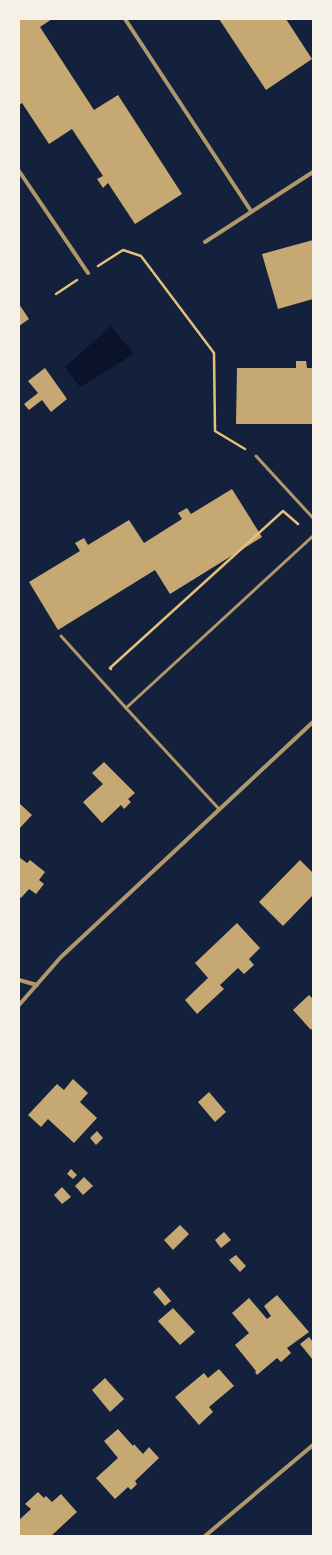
<svg xmlns="http://www.w3.org/2000/svg" width="332" height="1555" viewBox="0 0 332 1555" font-family="Mulish,sans-serif">
<style>
.water{fill:#0b132b}
.building{fill:#c6a872}
.lines{fill:none;stroke-linecap:round;stroke-linejoin:round}
.path{stroke:#e5c07b;stroke-width:2.5}
.service{stroke:#b1986c;stroke-width:3}
.minor{stroke:#b1986c;stroke-width:4}
</style>
<rect width="100%" height="100%" fill="#14213d"/>
<!-- water -->
<polygon class="water" points="111,326 134,354 80,387 65,367"/>
<!-- building -->
<g class="building">
<polygon points="19,19 52,19 40,27 94,110 118,95 182,194 135,224 108,183 103,188 97,179 103,176 72,129 49,144 22,103 19,105"/>
<polygon points="219,19 286,19 312,59 266,90"/>
<polygon points="313,240 313,299 278,309 262,254"/>
<polygon points="19,304 29,319 19,326"/>
<polygon points="296,361 306,361 307,368 313,368 313,424 236,424 237,368 296,368"/>
<polygon points="45,368 67,399 51,412 42,400 29,410 24,404 38,393 28,381"/>
<polygon points="232,489 262,537 170,594 155,570 58,630 29,582 80,551 75,543 84,538 88,545 129,520 144,543 182,519 178,513 187,508 191,514"/>
<polygon points="104,762 135,793 128,799 131,802 124,809 121,805 102,823 83,802 103,784 92,773"/>
<polygon points="19,803 32,815 19,829"/>
<polygon points="19,857 27,863 30,860 45,872 39,880 44,884 36,894 29,889 21,898 19,896"/>
<polygon points="300,860 313,873 313,895 283,926 259,902"/>
<polygon points="237,923 260,948 249,959 254,965 244,974 238,968 220,985 224,989 197,1014 185,1000 208,978 195,963"/>
<polygon points="309,995 313,999 313,1027 311,1030 293,1010"/>
<polygon points="73,1079 88,1093 80,1102 97,1118 74,1143 48,1119 41,1127 28,1115 57,1084 64,1090"/>
<polygon points="209,1092 226,1112 215,1122 198,1102"/>
<polygon points="97,1131 103,1138 96,1145 90,1138"/>
<polygon points="71,1169 77,1175 73,1179 67,1174"/>
<polygon points="84,1177 93,1186 83,1195 75,1186"/>
<polygon points="62,1187 71,1197 62,1204 54,1195"/>
<polygon points="180,1225 189,1234 173,1250 164,1240"/>
<polygon points="224,1232 231,1240 221,1248 215,1240"/>
<polygon points="236,1255 246,1266 240,1272 229,1260"/>
<polygon points="159,1287 171,1301 165,1306 153,1292"/>
<polygon points="277,1295 309,1332 287,1348 291,1353 281,1362 277,1358 257,1375 255,1372 256,1371 235,1345 249,1333 232,1313 249,1298 267,1319 271,1316 264,1306"/>
<polygon points="173,1308 195,1332 180,1345 158,1321"/>
<polygon points="309,1337 313,1342 313,1360 300,1344"/>
<polygon points="219,1369 234,1386 209,1407 213,1412 199,1425 175,1397 204,1373 208,1378"/>
<polygon points="105,1378 124,1399 110,1412 92,1390"/>
<polygon points="118,1429 133,1446 134,1444 143,1454 149,1447 159,1458 135,1481 137,1484 131,1490 128,1487 115,1499 96,1478 118,1458 104,1441"/>
<polygon points="38,1492 44,1498 46,1496 52,1502 61,1494 77,1512 51,1536 21,1536 19,1534 19,1520 31,1509 25,1504"/>
</g>
<g class="lines">
<!-- path -->
<g class="path">
<polyline points="98,266 123,250 141,256 214,353 215,431 245,449"/>
<polyline points="56,294 77,280"/>
<polyline points="111,669 110,668 283,511 298,524"/>
</g>
<!-- service -->
<g class="service">
<polyline points="256,456 313,518"/>
<polyline points="61,636 126,708"/>
<polyline points="219,809 126,708 313,536"/>
</g>
<!-- minor -->
<g class="minor">
<polyline points="125,19 251,211"/>
<polyline points="19,171 88,273"/>
<polyline points="205,242 313,172"/>
<polyline points="19,980 37,985"/>
<polyline points="19,1005 61,957 313,722"/>
<polyline points="205,1536 313,1445"/>
</g>
</g>
<!-- border -->
<rect width="332" height="1555" fill="none" stroke="#f6f1e7" stroke-width="40"/>
</svg>
